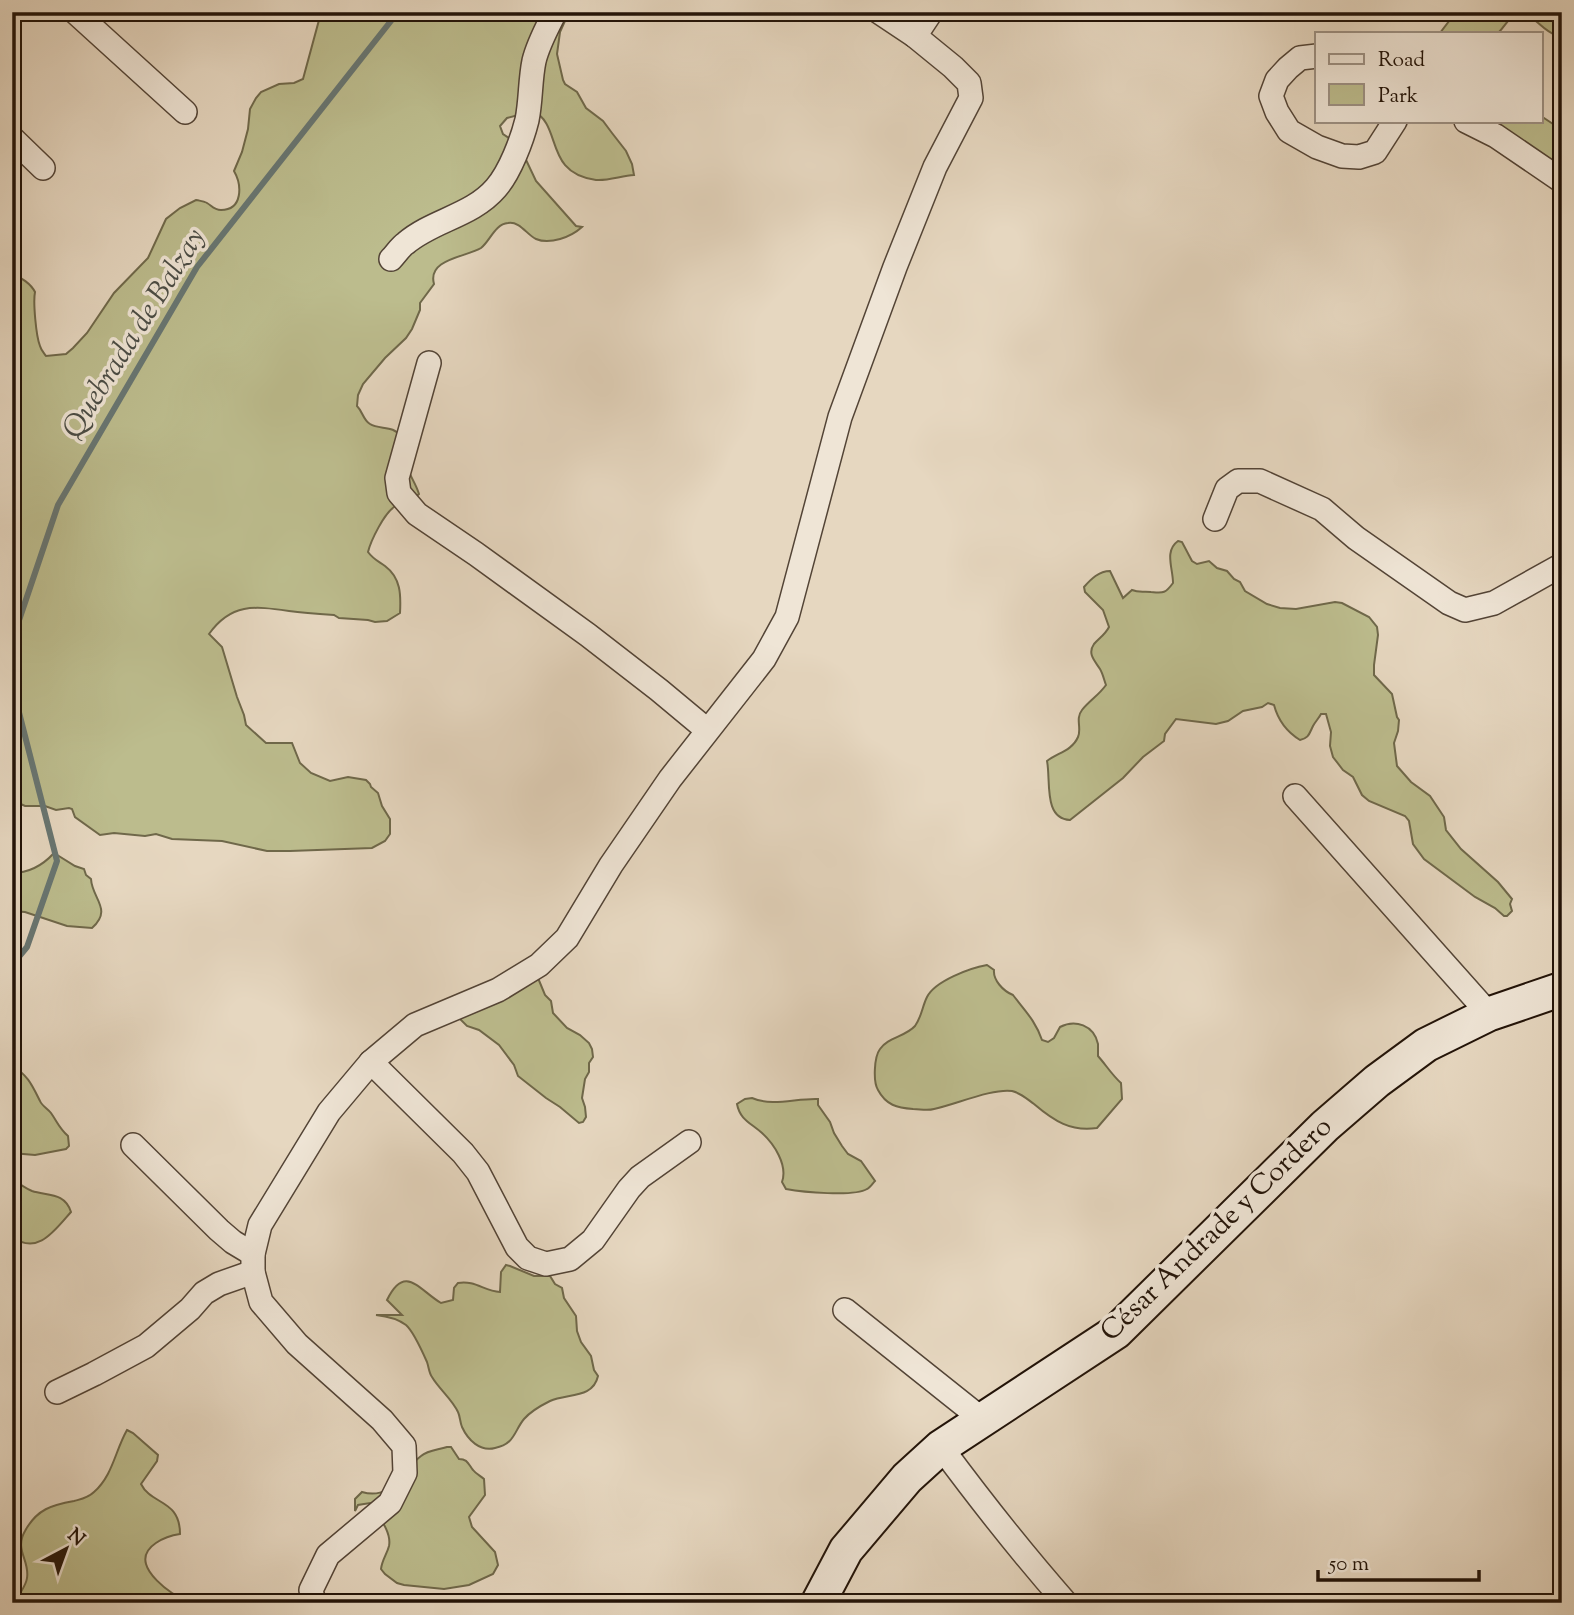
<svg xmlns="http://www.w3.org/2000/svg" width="1574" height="1615" viewBox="0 0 1574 1615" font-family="'Sorts Mill Goudy',serif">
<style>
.green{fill:#bcbc8d;stroke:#6f684a;stroke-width:2}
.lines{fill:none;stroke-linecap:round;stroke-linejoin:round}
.stream{stroke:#687672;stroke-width:6}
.street-casing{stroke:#534436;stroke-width:26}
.secondary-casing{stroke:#221308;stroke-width:37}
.street{stroke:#efe5d6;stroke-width:23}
.secondary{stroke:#efe5d6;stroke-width:33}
.labels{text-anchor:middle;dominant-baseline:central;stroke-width:7;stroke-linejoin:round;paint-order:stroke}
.street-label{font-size:28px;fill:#221308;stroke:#efe5d6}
.water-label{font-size:30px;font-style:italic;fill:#4b4d46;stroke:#efe5d6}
</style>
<rect width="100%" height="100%" fill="#e6d7c0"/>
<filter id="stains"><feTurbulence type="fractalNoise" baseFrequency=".00286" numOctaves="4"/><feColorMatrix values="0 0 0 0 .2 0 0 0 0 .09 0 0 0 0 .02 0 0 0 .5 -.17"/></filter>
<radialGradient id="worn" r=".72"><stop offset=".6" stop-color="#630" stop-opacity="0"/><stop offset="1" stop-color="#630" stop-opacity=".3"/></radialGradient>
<!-- green -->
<g class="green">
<path d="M319,12H569L560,32L557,54L563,80L565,84L577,92L586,108L603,121L612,133L626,151L632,164L634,175C621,176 608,181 596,180C543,173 563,125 533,111L507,118L500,126L503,134L519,145L536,181L576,226L582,227C571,237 550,245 536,239C527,235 520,221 508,223C495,224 490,241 481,248C466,257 427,259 434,284L420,303V310L412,329L406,338L385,358L363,384L358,395L357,406C363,412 363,420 370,424C379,430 394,425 400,436C405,445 404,459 408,469C411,478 416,484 419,494C411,502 402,501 394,507C384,514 371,540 368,552C373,559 378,561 385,566C401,578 401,595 400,613L387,621L375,622L368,620L339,618L334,615C319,614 304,613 289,611C254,606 231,603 209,634L222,647L237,697L244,715L246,725L266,743H292L300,763L311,773L330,781L348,777L366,780L370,784L371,787L378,793L382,806L390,819V834L385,841L372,848L290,851H267L222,841L172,839L156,834L145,836L114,833L100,835L75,817L72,809L69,808L56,810L45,806H25L12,800V464L15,453L12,449V274C21,277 31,284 35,292C33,302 36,336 40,346C41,350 44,353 46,356L66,354L73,348L87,333L114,293L148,258L166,219L180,208L196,200C197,200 206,202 207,203C212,206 214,210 221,210C243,210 242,185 234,171L242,152L248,129L250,109L256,98L261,92L279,84L294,83L303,79L319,20Z"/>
<path d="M1456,12H1521C1506,19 1508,23 1498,33H1440Z"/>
<path d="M1521,12H1562V32L1556,35C1543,31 1535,16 1521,12Z"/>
<polygon points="1541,116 1562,130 1562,176 1477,121 1541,121"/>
<path d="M1178,541L1182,542L1192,561L1197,564L1209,561L1217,568L1227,571L1234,579L1240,582L1245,591L1267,604L1280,608L1296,609L1335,602L1342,603L1369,617L1377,627L1378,635L1374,665V675L1392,694L1397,717L1399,720L1398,731L1394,743L1397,766L1411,782L1430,796L1444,817L1446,830L1461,849L1498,882L1512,899L1510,904L1512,911L1507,916H1504L1495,908L1475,897L1424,859L1413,844L1409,821L1405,816L1369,801L1362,795L1353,777L1343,770L1333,757L1330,746L1331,732L1326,714H1321C1319,718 1315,722 1313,726C1309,734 1309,738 1300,740C1287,732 1278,720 1274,705L1268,703L1262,707L1243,711L1228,721L1216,724L1176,719L1165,734L1164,741L1143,757L1123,778L1070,820C1043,819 1051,780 1047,761C1057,753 1072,751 1078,737C1082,728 1075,719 1082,710C1089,701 1099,695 1106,685C1104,680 1103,674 1100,669C1095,661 1087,654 1094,644C1099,638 1105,635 1109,627L1103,610L1085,592L1084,587C1091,579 1099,571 1110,571L1123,598L1132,590C1139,593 1144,591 1151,592C1163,593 1165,594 1173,583C1173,568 1164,551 1178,541Z"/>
<path d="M54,853L75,866L84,869L86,875L91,879C92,899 113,909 92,928L67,926L25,912L12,911V873C28,873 43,865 54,853Z"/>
<path d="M987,965L994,970C993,980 1003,991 1013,995C1025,1011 1035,1020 1042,1040L1048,1042L1054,1038L1060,1027C1075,1019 1094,1025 1098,1044C1098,1048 1098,1052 1098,1056C1106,1065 1112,1075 1121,1083L1122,1099L1097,1128C1071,1132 1054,1121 1034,1104C1027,1099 1021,1093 1012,1091C993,1088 954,1105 934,1109C927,1111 920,1109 913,1109C897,1108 886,1105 878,1090C873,1082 874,1057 880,1049C888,1037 905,1037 915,1026C922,1016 922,1007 927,997C935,981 970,968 987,965Z"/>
<polygon points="538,978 545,995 551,1001 553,1013 567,1028 580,1035 589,1043 592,1049 593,1057 589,1063 589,1072 585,1079 582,1098 585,1107 586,1117 583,1122 579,1123 560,1107 546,1098 518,1076 514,1065 499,1045 479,1030 467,1026 458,1017"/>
<path d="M12,1066C28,1075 32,1085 40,1101C42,1106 48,1109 51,1113C58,1123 59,1128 68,1136L69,1146L66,1149L35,1155L12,1153Z"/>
<path d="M752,1098C773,1107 796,1098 818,1099V1105L830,1122L834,1133L842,1146L848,1154L861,1161L875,1181C873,1183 870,1188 867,1189C854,1197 802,1192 786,1189L782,1182C788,1165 774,1144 762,1133C751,1123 740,1120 737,1104L745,1099Z"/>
<path d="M12,1178C18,1183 25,1188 32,1191C47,1196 65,1192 71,1212C55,1230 37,1257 12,1236Z"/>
<path d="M506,1265L510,1266L534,1276H550L555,1284L562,1288L564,1298L576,1316L577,1331L581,1342L591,1356L594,1370L598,1376C593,1399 567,1393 550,1401C542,1405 530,1412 524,1419C514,1431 515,1444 495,1448C480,1452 468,1440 462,1427C460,1422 460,1416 458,1412C452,1399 439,1389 432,1377C429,1373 429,1368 427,1362C423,1353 413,1331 406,1325C398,1319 385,1316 376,1315H402L387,1300C405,1263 419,1290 441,1303L453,1300L454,1288L458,1283C475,1280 484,1291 500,1292L501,1272Z"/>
<path d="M127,1430L133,1433L158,1455L157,1461L141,1484C151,1505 180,1499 180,1534C166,1536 141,1546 146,1564C149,1575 163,1587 172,1593C180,1599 199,1599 210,1603H15C18,1594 26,1587 27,1578C30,1560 14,1550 25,1531C37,1509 52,1505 74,1501C81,1499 88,1498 94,1492C113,1475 115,1451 127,1430Z"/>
<path d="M447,1447H451L459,1459C468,1459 468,1464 473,1470C476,1474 481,1476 484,1479L485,1495L469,1517L472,1527L495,1552L498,1565L493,1574L469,1585L444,1589L404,1585L397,1583L385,1574L381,1569C382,1560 387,1554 389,1546C392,1531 377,1515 370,1503L358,1505L355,1511V1499L362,1492C392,1501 401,1471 421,1456C428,1450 438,1450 447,1447Z"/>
</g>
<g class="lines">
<!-- stream -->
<g class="stream">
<polyline points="12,641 58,505 197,267 398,12"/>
<polyline points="12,685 57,861 27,947 12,965"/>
</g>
<!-- street casing -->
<g class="street-casing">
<g id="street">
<polyline points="75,12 185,112"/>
<polyline points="915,36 931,12"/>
<polyline points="1317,56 1300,58 1288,68 1277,80 1271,96 1277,112 1289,131 1317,147 1342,156 1359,157 1375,152 1395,121"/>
<polyline points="1466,121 1496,136 1562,181"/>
<polyline points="12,138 43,168"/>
<path d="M391,259C396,254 400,247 406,243C433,220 472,216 496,188C510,172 522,140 527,120C531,101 530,80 534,61C538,44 547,28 555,12"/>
<polyline points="429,363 397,478 399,493 417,514 476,554 588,635 659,690 707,730"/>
<polyline points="1215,519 1227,489 1238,481 1260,481 1322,509 1356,538 1449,603 1465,610 1494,603 1562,565"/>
<polyline points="1295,796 1489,1014"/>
<polyline points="371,1062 463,1153 478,1172 517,1247 528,1258 546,1264 570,1259 593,1240 629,1189 640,1177 689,1142"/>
<polyline points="133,1145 219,1230 233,1242 253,1254"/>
<polyline points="845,1310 983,1420"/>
<polyline points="57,1392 94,1374 146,1346 190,1309 204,1293 219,1284 253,1272"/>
<path d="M941,1447C981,1501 1022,1553 1066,1603"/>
<polyline points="314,1603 311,1590 328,1555 390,1503 405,1473 404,1446 382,1420 297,1344 261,1302 253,1272 253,1254 260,1225 329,1112 371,1062 415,1025 498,990 539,965 567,938 611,865 670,779 764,659 787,617 840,417 895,267 935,167 971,98 969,83 953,67 915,36 879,12"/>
</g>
</g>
<!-- secondary casing -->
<g class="secondary-casing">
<polyline id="secondary" points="818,1603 846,1550 907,1478 941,1447 1116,1332 1325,1126 1377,1081 1426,1045 1489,1014 1562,989"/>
</g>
<!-- street -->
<use href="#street" class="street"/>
<!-- secondary -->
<use href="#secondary" class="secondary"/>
</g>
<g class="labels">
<!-- street labels -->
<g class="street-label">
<text transform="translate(1217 1230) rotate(-44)">César Andrade y Cordero</text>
</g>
<!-- water labels -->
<g class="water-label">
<text transform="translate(135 334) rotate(-58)">Quebrada de Balzay</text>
</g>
</g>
<!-- margin -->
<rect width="1574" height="1615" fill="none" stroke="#e6d7c0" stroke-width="42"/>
<rect x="14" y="14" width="1546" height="1587" fill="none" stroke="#221308" stroke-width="3.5"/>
<rect x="21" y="21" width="1532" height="1573" fill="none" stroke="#221308" stroke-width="2"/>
<!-- legend -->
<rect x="1315" y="32" width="228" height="91" fill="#efe5d6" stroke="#9d9184" stroke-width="2"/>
<rect x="1329" y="54" width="35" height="10" fill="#efe5d6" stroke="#9d9184" stroke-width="2"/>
<text x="1378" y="66" font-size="21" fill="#221308">Road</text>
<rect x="1329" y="84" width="35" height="21" fill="#bcbc8d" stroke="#9d9184" stroke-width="2"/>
<text x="1378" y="102" font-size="21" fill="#221308">Park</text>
<!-- north arrow -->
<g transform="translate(66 1549) rotate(41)" stroke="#efe5d6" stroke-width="5" paint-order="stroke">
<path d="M0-5L12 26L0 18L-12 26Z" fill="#221308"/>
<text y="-10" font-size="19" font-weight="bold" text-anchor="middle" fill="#221308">N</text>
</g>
<!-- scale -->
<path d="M1318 1570v10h161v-10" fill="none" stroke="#221308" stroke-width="3.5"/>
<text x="1329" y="1570" font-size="21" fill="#221308" stroke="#efe5d6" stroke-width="5" paint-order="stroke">50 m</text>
<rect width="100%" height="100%" filter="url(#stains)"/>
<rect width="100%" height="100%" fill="url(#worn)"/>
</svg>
